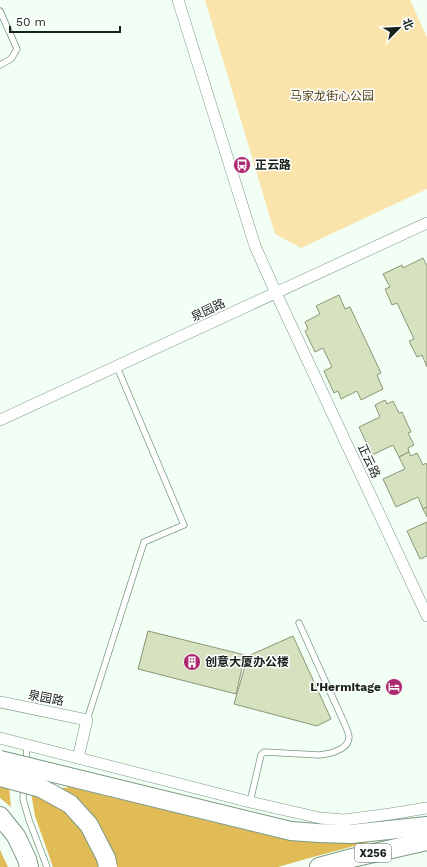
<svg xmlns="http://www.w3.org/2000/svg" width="427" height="867" viewBox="0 0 427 867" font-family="'Work Sans','Noto Sans SC',sans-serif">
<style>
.green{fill:#fae4ac}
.forest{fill:#e1bc56}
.building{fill:#d6e1bf;stroke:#8c9677}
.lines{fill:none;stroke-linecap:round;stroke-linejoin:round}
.service-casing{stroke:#7a9883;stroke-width:7}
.minor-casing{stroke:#7a9883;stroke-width:12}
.primary-casing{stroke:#7a9883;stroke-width:20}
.service{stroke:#fff;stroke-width:5.5}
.minor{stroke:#fff;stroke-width:11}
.primary{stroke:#fff;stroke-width:18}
.primary-bridge-casing{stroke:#7a9883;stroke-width:20;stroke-linecap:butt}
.primary-bridge{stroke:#fff;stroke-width:18}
.labels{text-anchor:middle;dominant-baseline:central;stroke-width:3;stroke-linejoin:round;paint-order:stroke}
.shield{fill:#fff;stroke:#5c645f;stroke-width:1}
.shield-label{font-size:11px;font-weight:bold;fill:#16221a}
.park-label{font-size:12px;fill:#56461c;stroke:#fff}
.poi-label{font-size:12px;font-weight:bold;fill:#16221a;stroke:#fff;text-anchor:start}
.street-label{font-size:12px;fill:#16221a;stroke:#fff}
</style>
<rect width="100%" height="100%" fill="#f1fff5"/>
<!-- green -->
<polygon class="green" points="205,0 410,0 427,37 427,189 301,248 275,234"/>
<!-- forest -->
<g class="forest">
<polygon points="0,785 9,787 11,807 0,798"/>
<polygon points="70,787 246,830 301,839 388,837 313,857 278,867 53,867 35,816 31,793"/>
<polygon points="0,850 8,867 0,867"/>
</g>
<!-- building -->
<g class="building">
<polygon points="423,258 427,266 427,367 422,355 417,357 409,341 414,339 397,303 392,305 385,289 390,287 383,274 402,265 403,268"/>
<polygon points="339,295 345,309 350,307 381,373 377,375 383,389 361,400 357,391 341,399 338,391 334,393 324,371 332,367 323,348 315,352 305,331 308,329 305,322 320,314 316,306"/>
<polygon points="385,400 387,404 393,401 399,413 402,412 411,432 408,433 414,445 408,448 409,452 399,457 393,445 372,455 359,427 380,417 375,405"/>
<polygon points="409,452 411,456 417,453 423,465 426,463 427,465 427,507 423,509 418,497 396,507 383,479 405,469 399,457"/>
<polygon points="427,507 427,517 423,509"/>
<polygon points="427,522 427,556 420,559 407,531"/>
<polygon points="148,631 245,655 236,694 138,669"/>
<polygon points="293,636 331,719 317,726 234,704 248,656"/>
</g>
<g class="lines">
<!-- service casing -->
<g class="service-casing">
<g id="service">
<polyline points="0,11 17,49 11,59 0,65"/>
<polyline points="87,720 144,542 184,525 117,367"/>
<polyline points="26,763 27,745"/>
<polyline points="24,786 23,799 29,820 47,867"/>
<path d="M250,802L261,755L264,752L319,755C329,754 349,750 349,737C349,734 347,730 346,727L299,623"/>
</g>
</g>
<!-- minor casing -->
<g class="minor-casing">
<g id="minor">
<polyline points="178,0 255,246 276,293 427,616"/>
<polyline points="0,420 427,223"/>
<polyline points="0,702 87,720 78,758"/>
<polyline points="0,738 250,802 320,818 344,820 390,814 427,808"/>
</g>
</g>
<!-- primary casing -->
<g class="primary-casing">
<g id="primary">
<polyline points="0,816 16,836 27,859 29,867"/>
<polyline points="291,831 318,833 351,834 427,826"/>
<polyline points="319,867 352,858 427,841"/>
</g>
</g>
<!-- service -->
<use href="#service" class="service"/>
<!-- minor -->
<use href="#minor" class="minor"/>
<!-- primary -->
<use href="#primary" class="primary"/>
<!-- primary-bridge casing -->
<g class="primary-bridge-casing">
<g id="primary-bridge">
<polyline points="0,760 291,831"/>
<polyline points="0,777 41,788 70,804 89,825 106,858 108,867"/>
</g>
</g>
<!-- primary-bridge -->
<use href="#primary-bridge" class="primary-bridge"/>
</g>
<!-- icons -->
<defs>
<g id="bus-disc" transform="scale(0.9)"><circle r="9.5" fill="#ac2871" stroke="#fff"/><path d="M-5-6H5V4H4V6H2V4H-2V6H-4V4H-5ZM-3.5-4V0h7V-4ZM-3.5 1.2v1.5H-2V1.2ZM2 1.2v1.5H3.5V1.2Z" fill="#fff"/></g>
<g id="building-disc" transform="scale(0.9)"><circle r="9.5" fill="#ac2871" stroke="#fff"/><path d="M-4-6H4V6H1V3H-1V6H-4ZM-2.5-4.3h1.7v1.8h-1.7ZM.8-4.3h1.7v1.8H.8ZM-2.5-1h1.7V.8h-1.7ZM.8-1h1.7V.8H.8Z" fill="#fff"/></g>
<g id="hotel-disc" transform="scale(0.9)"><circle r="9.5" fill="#ac2871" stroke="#fff"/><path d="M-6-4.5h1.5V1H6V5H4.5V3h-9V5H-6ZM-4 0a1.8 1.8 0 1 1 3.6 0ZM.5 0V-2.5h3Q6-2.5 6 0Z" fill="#fff"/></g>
</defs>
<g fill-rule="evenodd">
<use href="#bus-disc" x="242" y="165"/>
<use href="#building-disc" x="192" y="662"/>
<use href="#hotel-disc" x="394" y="687"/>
</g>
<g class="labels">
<!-- shield labels -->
<rect class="shield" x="355" y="844" width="36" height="18" rx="3"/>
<g class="shield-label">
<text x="373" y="853">X256</text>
</g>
<!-- park labels -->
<g class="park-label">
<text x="332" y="96">马家龙街心公园</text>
</g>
<!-- poi labels -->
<g class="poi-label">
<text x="255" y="165">正云路</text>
<text x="205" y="662">创意大厦办公楼</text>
<text x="381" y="687" text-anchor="end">L'Hermitage</text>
</g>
<!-- street labels -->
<g class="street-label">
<text transform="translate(208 310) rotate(-25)">泉园路</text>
<text transform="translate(369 461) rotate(65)">正云路</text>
<text transform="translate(46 698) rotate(11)">泉园路</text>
</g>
</g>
<!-- north arrow -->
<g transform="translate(399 28) rotate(66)" stroke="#ffffff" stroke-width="3" paint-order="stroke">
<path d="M0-3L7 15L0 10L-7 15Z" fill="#16221a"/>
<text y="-6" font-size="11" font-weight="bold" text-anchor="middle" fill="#16221a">北</text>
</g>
<!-- scale -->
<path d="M10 26v6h110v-6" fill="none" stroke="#16221a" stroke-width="2"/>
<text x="16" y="26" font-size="12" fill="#16221a" stroke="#ffffff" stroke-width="3" paint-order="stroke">50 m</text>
</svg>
